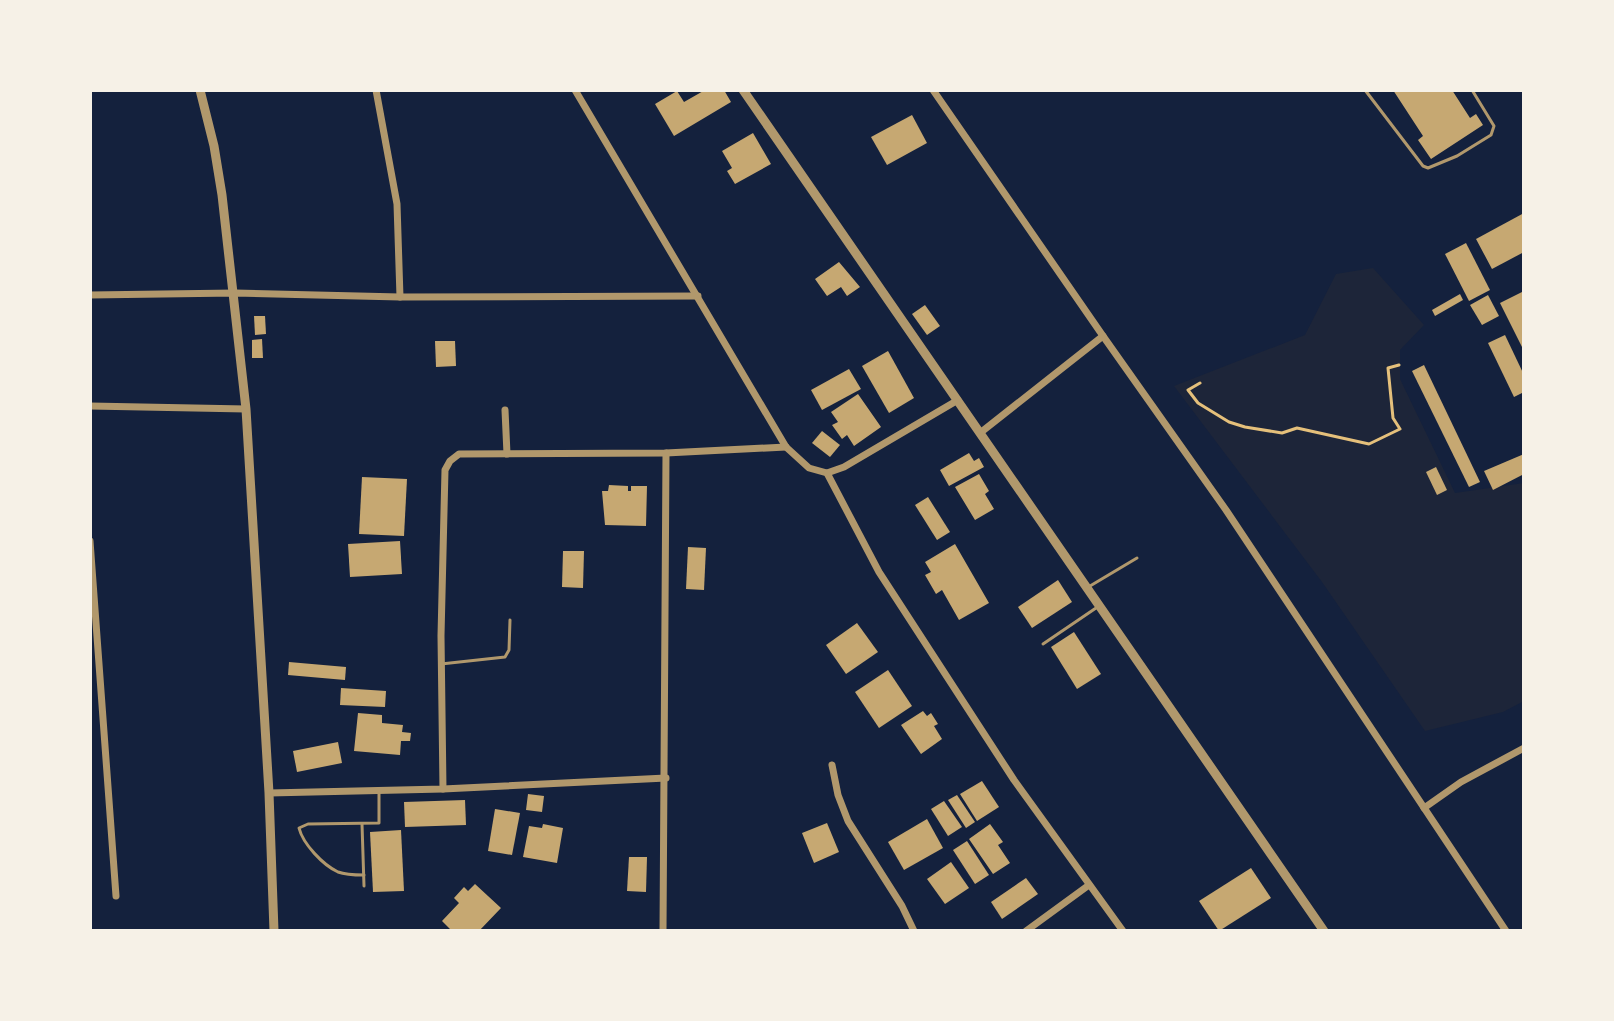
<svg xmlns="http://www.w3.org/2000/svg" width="1614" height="1021" viewBox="0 0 1614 1021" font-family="Cabin,sans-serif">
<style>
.green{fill:#1d2539}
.building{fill:#c6a872}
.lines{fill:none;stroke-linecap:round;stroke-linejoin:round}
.path{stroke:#e5c07b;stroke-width:3}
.service{stroke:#b1986c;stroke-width:3}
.minor{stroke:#b1986c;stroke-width:7}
.tertiary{stroke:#b1986c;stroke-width:9}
</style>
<rect width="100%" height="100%" fill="#14213d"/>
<!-- green -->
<polygon class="green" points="1373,268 1424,325 1400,350 1400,379 1455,493 1524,483 1524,701 1503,712 1425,731 1322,582 1174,386 1305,335 1336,274"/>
<!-- building -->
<g class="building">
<polygon points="705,90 724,90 731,102 674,136 655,104 677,91 684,102"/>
<polygon points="1393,90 1452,90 1470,118 1476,114 1483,125 1431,159 1418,140 1423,136"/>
<polygon points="912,115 927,143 887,165 871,137"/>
<polygon points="753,133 771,164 735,184 727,171 732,168 722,151"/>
<polygon points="1524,213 1524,252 1492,269 1476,239"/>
<polygon points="1466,243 1490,290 1469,301 1445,254"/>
<polygon points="839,262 860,287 847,296 841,287 827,296 815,279"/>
<polygon points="1522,292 1524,297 1524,351 1500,303"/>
<polygon points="1460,294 1463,300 1435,316 1432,310"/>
<polygon points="1488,295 1499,316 1482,325 1470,305"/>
<polygon points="925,305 940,326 927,335 912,314"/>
<polygon points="254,316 265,316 266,334 255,335"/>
<polygon points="1505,335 1524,375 1524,392 1514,397 1488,343"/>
<polygon points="262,339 263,358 252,358 252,340"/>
<polygon points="435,341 455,341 456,366 436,367"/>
<polygon points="888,351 914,398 889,413 862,366"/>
<polygon points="1424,365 1480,482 1469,487 1412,371"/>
<polygon points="849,369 861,389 822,410 811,390"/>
<polygon points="858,394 881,427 854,446 847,435 842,439 832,425 838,422 831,412"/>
<polygon points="822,431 840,445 830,457 812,443"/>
<polygon points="969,453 974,461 979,458 984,467 949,486 940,470"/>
<polygon points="1524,454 1524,474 1493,490 1484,471"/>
<polygon points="1436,467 1447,490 1437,495 1426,472"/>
<polygon points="979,474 989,491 985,494 994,509 975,520 955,487"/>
<polygon points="362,477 407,479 404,536 359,534"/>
<polygon points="609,485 628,486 628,491 631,491 631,486 647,486 646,526 605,525 602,491 608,491"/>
<polygon points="928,497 950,532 937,540 915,505"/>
<polygon points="400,541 402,574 350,577 348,544"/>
<polygon points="955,544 989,603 959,620 942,590 936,594 925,575 931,572 925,562"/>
<polygon points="688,547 706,548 704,590 686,589"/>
<polygon points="563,551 584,551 583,588 562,587"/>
<polygon points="1058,580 1072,602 1032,628 1018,607"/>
<polygon points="857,623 878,652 846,674 826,645"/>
<polygon points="1074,632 1101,674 1077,689 1051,647"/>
<polygon points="289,662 346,667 345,680 288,675"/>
<polygon points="888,670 912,706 879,728 855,692"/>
<polygon points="341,688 386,691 385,707 340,705"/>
<polygon points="923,711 927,716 931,713 938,724 934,726 942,739 921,754 901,725"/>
<polygon points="358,713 382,715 382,723 403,725 402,732 411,733 410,741 401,741 400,755 354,751"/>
<polygon points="338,742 342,763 297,772 293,751"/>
<polygon points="982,781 999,807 977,821 960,794"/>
<polygon points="528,794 544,796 542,812 526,810"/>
<polygon points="957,795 975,822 966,828 948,800"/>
<polygon points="465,800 466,825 405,827 404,802"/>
<polygon points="944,801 962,827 948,836 931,809"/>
<polygon points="495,809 520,813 512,855 488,851"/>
<polygon points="927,819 943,848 904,870 888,842"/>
<polygon points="827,823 839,852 814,863 802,833"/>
<polygon points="543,824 563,828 557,863 523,857 529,826 542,828"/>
<polygon points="990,824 1003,842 998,845 1010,863 993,874 969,839"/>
<polygon points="401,830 404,891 373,892 370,832"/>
<polygon points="967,841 989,875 975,884 953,850"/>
<polygon points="629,857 647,857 646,892 627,891"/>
<polygon points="951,862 969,888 945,904 927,879"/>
<polygon points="1251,868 1271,898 1219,931 1199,901"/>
<polygon points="1026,878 1038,894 1002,919 991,902"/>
<polygon points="475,884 501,908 479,931 452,931 442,921 459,903 454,898 464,887 468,891"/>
</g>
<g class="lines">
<!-- path -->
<polyline class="path" points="1200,383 1188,390 1198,403 1229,422 1245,427 1282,433 1297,428 1369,444 1400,429 1393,418 1388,368 1399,365"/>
<!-- service -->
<g class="service">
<polyline points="1365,90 1423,166 1428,168 1457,156 1491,135 1494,126 1472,90"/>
<polyline points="1090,586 1137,558"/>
<polyline points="1043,644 1096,608"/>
<polyline points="441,664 505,657 509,650 510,620"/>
<polyline points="362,824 364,886"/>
<path d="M364,875C356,875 346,875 338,872C323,865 303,844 299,828L308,824L379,823V792"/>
</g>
<!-- minor -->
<g class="minor">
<polyline points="376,90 397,204 400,297"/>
<polyline points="575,90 786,447 809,468 827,473 879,572 1014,780 1123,931"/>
<polyline points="933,90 1103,336 1226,510 1506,931"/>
<polyline points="90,295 235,293 400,297 698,296"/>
<polyline points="90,406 246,409"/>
<polyline points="505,410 507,454"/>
<polyline points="980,433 1103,336"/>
<polyline points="827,473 844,467 958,400"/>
<polyline points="90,541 116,896"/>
<polyline points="832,765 838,795 848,821 902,906 914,931"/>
<polyline points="443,789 441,636 445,470 450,461 459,454 666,453 786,447"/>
<polyline points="269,793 443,789 666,778"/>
<polyline points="1424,808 1461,782 1524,748"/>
<polyline points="663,931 666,453"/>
<polyline points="1026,931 1089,885"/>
</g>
<!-- tertiary -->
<g class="tertiary">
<polyline points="200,90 214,146 222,195 246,409 269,793 274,931"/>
<polyline points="743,90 1324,931"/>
</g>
</g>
<!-- border -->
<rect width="1614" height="1021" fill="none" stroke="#f6f1e7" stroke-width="184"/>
</svg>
